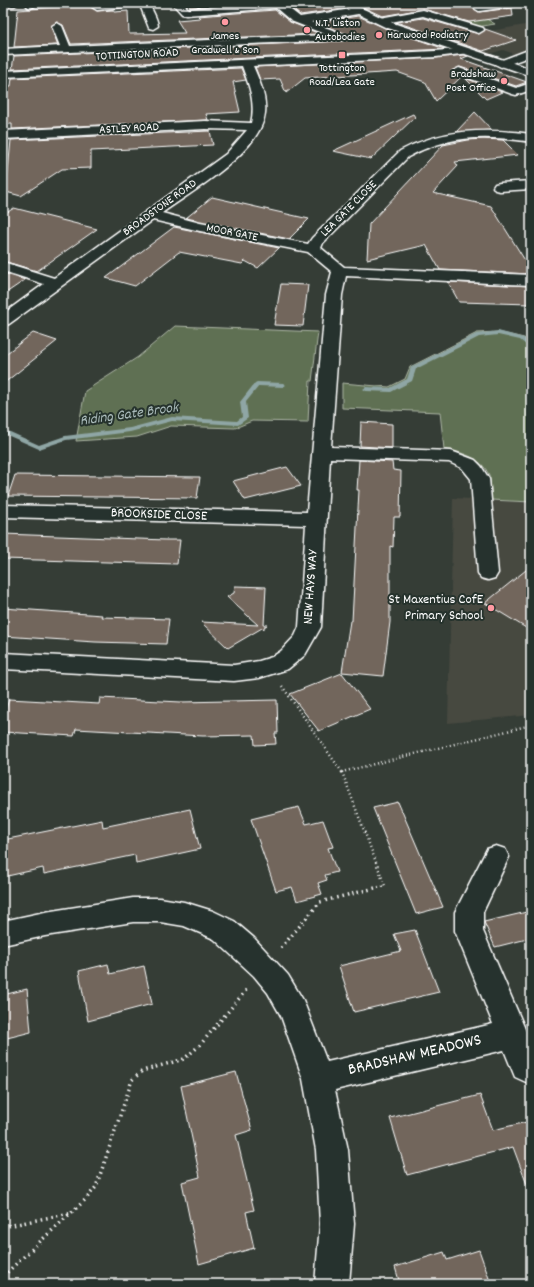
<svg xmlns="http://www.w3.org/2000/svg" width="534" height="1287" viewBox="0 0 534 1287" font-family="Dekko,sans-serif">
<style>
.built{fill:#474941}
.green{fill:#5f7052;stroke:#afb8a8}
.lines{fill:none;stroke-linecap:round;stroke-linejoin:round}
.stream{fill:#8fa6a5;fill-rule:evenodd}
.building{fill:#72665c;stroke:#fff}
.minor-casing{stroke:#fff;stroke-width:3}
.major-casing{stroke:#fff;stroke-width:3}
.path-far1{stroke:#fff;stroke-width:2.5;stroke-dasharray:1 3;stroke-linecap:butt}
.path{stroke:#fff;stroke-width:3.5;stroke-dasharray:1.5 4;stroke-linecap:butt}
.minor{fill:#26332d;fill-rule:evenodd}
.major{fill:#26332d;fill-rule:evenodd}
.poi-dot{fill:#ff9aa2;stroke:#26332d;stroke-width:1.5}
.labels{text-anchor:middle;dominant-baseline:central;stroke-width:4;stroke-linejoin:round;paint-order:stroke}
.far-poi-label{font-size:12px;fill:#fff;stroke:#26332d;text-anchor:start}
.far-street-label{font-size:12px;fill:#fff;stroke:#26332d}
.street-label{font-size:14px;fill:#fff;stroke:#26332d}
.poi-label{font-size:14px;fill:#fff;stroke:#26332d;text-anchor:end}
.water-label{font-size:15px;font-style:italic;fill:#abbcbc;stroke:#26332d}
.near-street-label{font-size:17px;fill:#fff;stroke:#26332d}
</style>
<rect width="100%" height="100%" fill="#353d36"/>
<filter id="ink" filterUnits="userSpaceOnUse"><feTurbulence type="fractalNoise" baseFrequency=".025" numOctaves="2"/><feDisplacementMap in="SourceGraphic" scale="8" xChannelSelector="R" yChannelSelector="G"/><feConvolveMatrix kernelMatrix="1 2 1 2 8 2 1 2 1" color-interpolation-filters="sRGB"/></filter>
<g filter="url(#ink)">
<!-- built -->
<g class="built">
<polygon points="531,24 531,60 503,50 489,54 444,39"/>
<polygon points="453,498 531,502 531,715 448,723"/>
</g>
<!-- green -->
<g class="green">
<polygon points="468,8 495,24 477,27 429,11"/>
<polygon points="175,326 318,332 312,381 310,381 308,422 252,421 235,428 171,426 137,437 76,441 85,391 138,357"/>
<path d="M498,332L524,338L531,343V502L491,500C490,493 491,482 489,475C481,457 461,452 444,449L440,412L342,408V383L389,387L405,379L410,367L477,333Z"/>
</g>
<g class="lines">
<!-- stream -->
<g class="stream">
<polygon points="498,331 524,338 531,344 531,349 520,340 498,335 479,337 416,369 412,381 391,392 366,391 363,389 366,387 390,388 407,379 411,367 476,334"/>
<polygon points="257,382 283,383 286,385 283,387 259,386 246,402 248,418 238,425 172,421 130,432 66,440 39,449 7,435 3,435 3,431 10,432 39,445 65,436 130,428 172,417 237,421 242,417 240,402 255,383"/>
</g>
</g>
<!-- building -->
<g class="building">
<polygon points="79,3 96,3 92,4 91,7 97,11 113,10 114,12 128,11 129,34 185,33 177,20 200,18 198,16 275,10 290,22 320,34 71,44 63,25 56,22 51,27 58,45 14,47 18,10 80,5"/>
<polygon points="187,3 258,3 190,7"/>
<polygon points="284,3 336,3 344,9 300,15"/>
<polygon points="354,3 484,3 475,5 473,8 479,12 512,8 513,16 469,22 423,9 382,16"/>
<polygon points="358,16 385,28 445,49 12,69 14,56 342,41 347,40 348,36 347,34 317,23"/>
<polygon points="423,18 479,34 485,29 516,40 483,51 396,22"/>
<polygon points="464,55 468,56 461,59 527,82 516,86 460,67 452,71 454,74 461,77 436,101 425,82 397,72 305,78 286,93 280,79 260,80 255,67 436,58"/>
<polygon points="241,68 246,80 233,82 240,112 206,114 208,120 12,129 12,124 3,124 6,86 11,86 12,78"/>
<polygon points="465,78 502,92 486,99"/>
<polygon points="475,112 492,130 456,132"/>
<polygon points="413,114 415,117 371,159 333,151"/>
<polygon points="210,131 213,145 91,151 91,168 62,169 21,196 6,192 11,140"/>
<polygon points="483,139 503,140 518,155 455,162 458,166 433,193 491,206 531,270 531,274 440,270 426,245 367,259 369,224 443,145 468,140"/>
<polygon points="212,197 309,219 289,239 186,218"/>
<polygon points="14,208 97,229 37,271 3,261 3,215"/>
<polygon points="174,227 200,232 279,248 258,268 245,261 242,264 179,252 135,286 106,278"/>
<polygon points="3,273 25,280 3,295"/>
<polygon points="448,282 531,286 531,304 459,302"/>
<polygon points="281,284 308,285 303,326 274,325"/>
<polygon points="33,333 57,341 3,384 3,356"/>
<polygon points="361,422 392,424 392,448 360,446"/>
<polygon points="359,460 392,462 393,470 401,471 400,517 394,517 393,547 390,546 390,622 383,676 342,672 350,621 352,621 359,490 357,490"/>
<polygon points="287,467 301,486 245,500 233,481"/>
<polygon points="15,475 107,476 200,477 197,498 8,496"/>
<polygon points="3,534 166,540 180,540 177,564 3,559"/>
<polygon points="531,566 531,631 485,603"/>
<polygon points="235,586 266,587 264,625 267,625 264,627 264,630 262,628 228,648 201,622 258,625 227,597 234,593"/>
<polygon points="3,608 102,615 101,617 169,619 166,644 95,642 3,636"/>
<polygon points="342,673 370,709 319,731 290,694"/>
<polygon points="100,698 181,702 277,700 278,733 275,733 276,744 255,745 254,735 203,736 76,729 74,736 3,732 3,719 9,699 99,704"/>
<polygon points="398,802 443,907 416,914 373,808"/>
<polygon points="299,807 306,824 323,820 333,847 328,848 337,872 325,875 327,880 318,883 322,894 297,901 292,887 276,891 251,819"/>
<polygon points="190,809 200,849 136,863 135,855 44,874 43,868 3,877 3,840 102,820 103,827"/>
<polygon points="531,911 531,938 495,947 484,922"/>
<polygon points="415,930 439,992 354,1012 339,966 401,951 394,934"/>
<polygon points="108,964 110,974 144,966 152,1004 88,1021 79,971"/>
<polygon points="27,989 31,1032 3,1039 3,995"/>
<polygon points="236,1072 252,1130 236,1135 254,1210 246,1212 254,1248 199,1264 182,1182 200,1177 181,1086"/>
<polygon points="480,1095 493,1130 531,1121 531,1190 529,1190 513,1147 407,1175 390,1118"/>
<polygon points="479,1250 491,1284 400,1284 395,1267 444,1252 447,1260"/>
</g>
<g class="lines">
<!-- minor casing -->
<g class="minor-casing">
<g id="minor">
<polygon points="3,3 19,3 14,6 3,6"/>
<polygon points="25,3 35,3 36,5 31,8 28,7"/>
<path d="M107,3H149C152,11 157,17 158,26L153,29L149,28L140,5L97,10L92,7L93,5Z"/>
<polygon points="172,3 183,3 188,9 282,3 300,17 358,8 363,11 358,14 311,22 346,35 347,37 346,39 342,40 3,55 3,49 60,46 52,26 57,23 62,26 70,46 327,35 291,21 276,8 186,15 182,14"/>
<polygon points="493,3 519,3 514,6 479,11 474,8 475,6"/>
<polygon points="423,10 483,28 484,30 479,33 423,16 380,24 375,21 380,18"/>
<path d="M465,48L470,51L469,53L436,57L253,66C259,80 267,97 265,113C261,152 191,192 162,213L200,223L308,244L312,238L400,151C441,129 485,128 531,134V142C487,135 448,135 408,157L323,243L321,248L344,267L531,275V285L346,276L342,295L331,447L451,451L475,460L481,466L489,479L498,573L495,578L488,580L481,578L478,573L471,479L462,468L449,462L330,458L321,627L305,655L288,669L259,678L234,681L3,669V653L234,665L259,661L272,657L281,651L295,636L299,627L306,525L3,517V505L307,512L326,295L332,272L308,252L200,231L153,220L9,324L3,326V314L44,284L3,271V262L54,278L226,154L247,130L205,129L3,139V131L205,121L251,123C256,103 249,85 242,66L3,77V71L436,51Z"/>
<polygon points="531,49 531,56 501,67 495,64 497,62"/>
<polygon points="459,68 516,88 531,83 531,90 516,95 512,94 455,73 453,71"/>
<polygon points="531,181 531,189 500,191 495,190 493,187 495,184 500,183"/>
<polygon points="496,846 505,849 509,857 483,912 483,931 531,1043 531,1080 526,1082 515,1077 504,1050 335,1090 348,1150 354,1224 349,1284 315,1284 320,1224 316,1150 303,1079 281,1016 268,993 254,976 214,939 184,926 160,922 133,922 45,936 3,945 3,921 45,912 133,898 160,898 184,902 213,911 234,921 254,938 288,975 303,1000 327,1062 493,1024 455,931 455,912 487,849"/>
</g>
</g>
<!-- major casing -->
<g class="major-casing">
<polygon id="major" points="338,3 351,3 393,23 531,69 531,76 385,27 340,5"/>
</g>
<!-- path-far1 -->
<g class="path-far1">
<polyline points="282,686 342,772 531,725"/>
<polyline points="342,772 385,886 375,888"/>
</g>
<!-- path -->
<g class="path">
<polyline points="281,948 320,902 379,887"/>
<polyline points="3,1227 70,1213"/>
<polyline points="3,1276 86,1199 96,1187 132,1080 142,1071 184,1059 200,1045 247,989"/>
</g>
<!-- minor -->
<use href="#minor" class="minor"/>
<!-- major -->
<use href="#major" class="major"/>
</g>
</g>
<!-- markers -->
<g class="poi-dot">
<circle cx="225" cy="22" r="4"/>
<circle cx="307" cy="30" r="4"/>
<circle cx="379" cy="35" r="4"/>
<rect x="338" y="51" width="8" height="8" rx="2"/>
<circle cx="504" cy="81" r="4"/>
<circle cx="491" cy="608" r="4"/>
</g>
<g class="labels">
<!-- far-poi labels -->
<g class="far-poi-label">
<text x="315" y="23">N.T. Liston<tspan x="315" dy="14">Autobodies</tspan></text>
<text x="387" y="35">Harwood Podiatry</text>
<text x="225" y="36" text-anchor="middle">James<tspan x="225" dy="14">Gradwell &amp; Son</tspan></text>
<text x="342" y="68" text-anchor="middle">Tottington<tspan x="342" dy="14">Road/Lea Gate</tspan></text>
<text x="496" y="74" text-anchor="end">Bradshaw<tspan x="496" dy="14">Post Office</tspan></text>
</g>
<!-- far-street labels -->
<g class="far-street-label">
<text transform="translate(137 55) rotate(-3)">TOTTINGTON ROAD</text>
<text transform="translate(129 129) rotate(-3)">ASTLEY ROAD</text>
<text transform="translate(160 208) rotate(-36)">BROADSTONE ROAD</text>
<text transform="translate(349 209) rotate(-45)">LEA GATE CLOSE</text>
<text transform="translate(232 233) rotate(11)">MOOR GATE</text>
</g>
<!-- street labels -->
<g class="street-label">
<text transform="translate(159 515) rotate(2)">BROOKSIDE CLOSE</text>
<text transform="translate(311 587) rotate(-86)">NEW HAYS WAY</text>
</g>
<!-- poi labels -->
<g class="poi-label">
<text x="483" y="600">St Maxentius CofE<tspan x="483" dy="16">Primary School</tspan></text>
</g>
<!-- water labels -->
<g class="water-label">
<text transform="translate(129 415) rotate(-8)">Riding Gate Brook</text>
</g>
<!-- near-street labels -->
<g class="near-street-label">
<text transform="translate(415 1056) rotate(-13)">BRADSHAW MEADOWS</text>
</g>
</g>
<!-- margin -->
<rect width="534" height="1287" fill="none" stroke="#26332d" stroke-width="16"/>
<rect x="8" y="8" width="518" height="1271" fill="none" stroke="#fff" stroke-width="1.5" filter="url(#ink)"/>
</svg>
